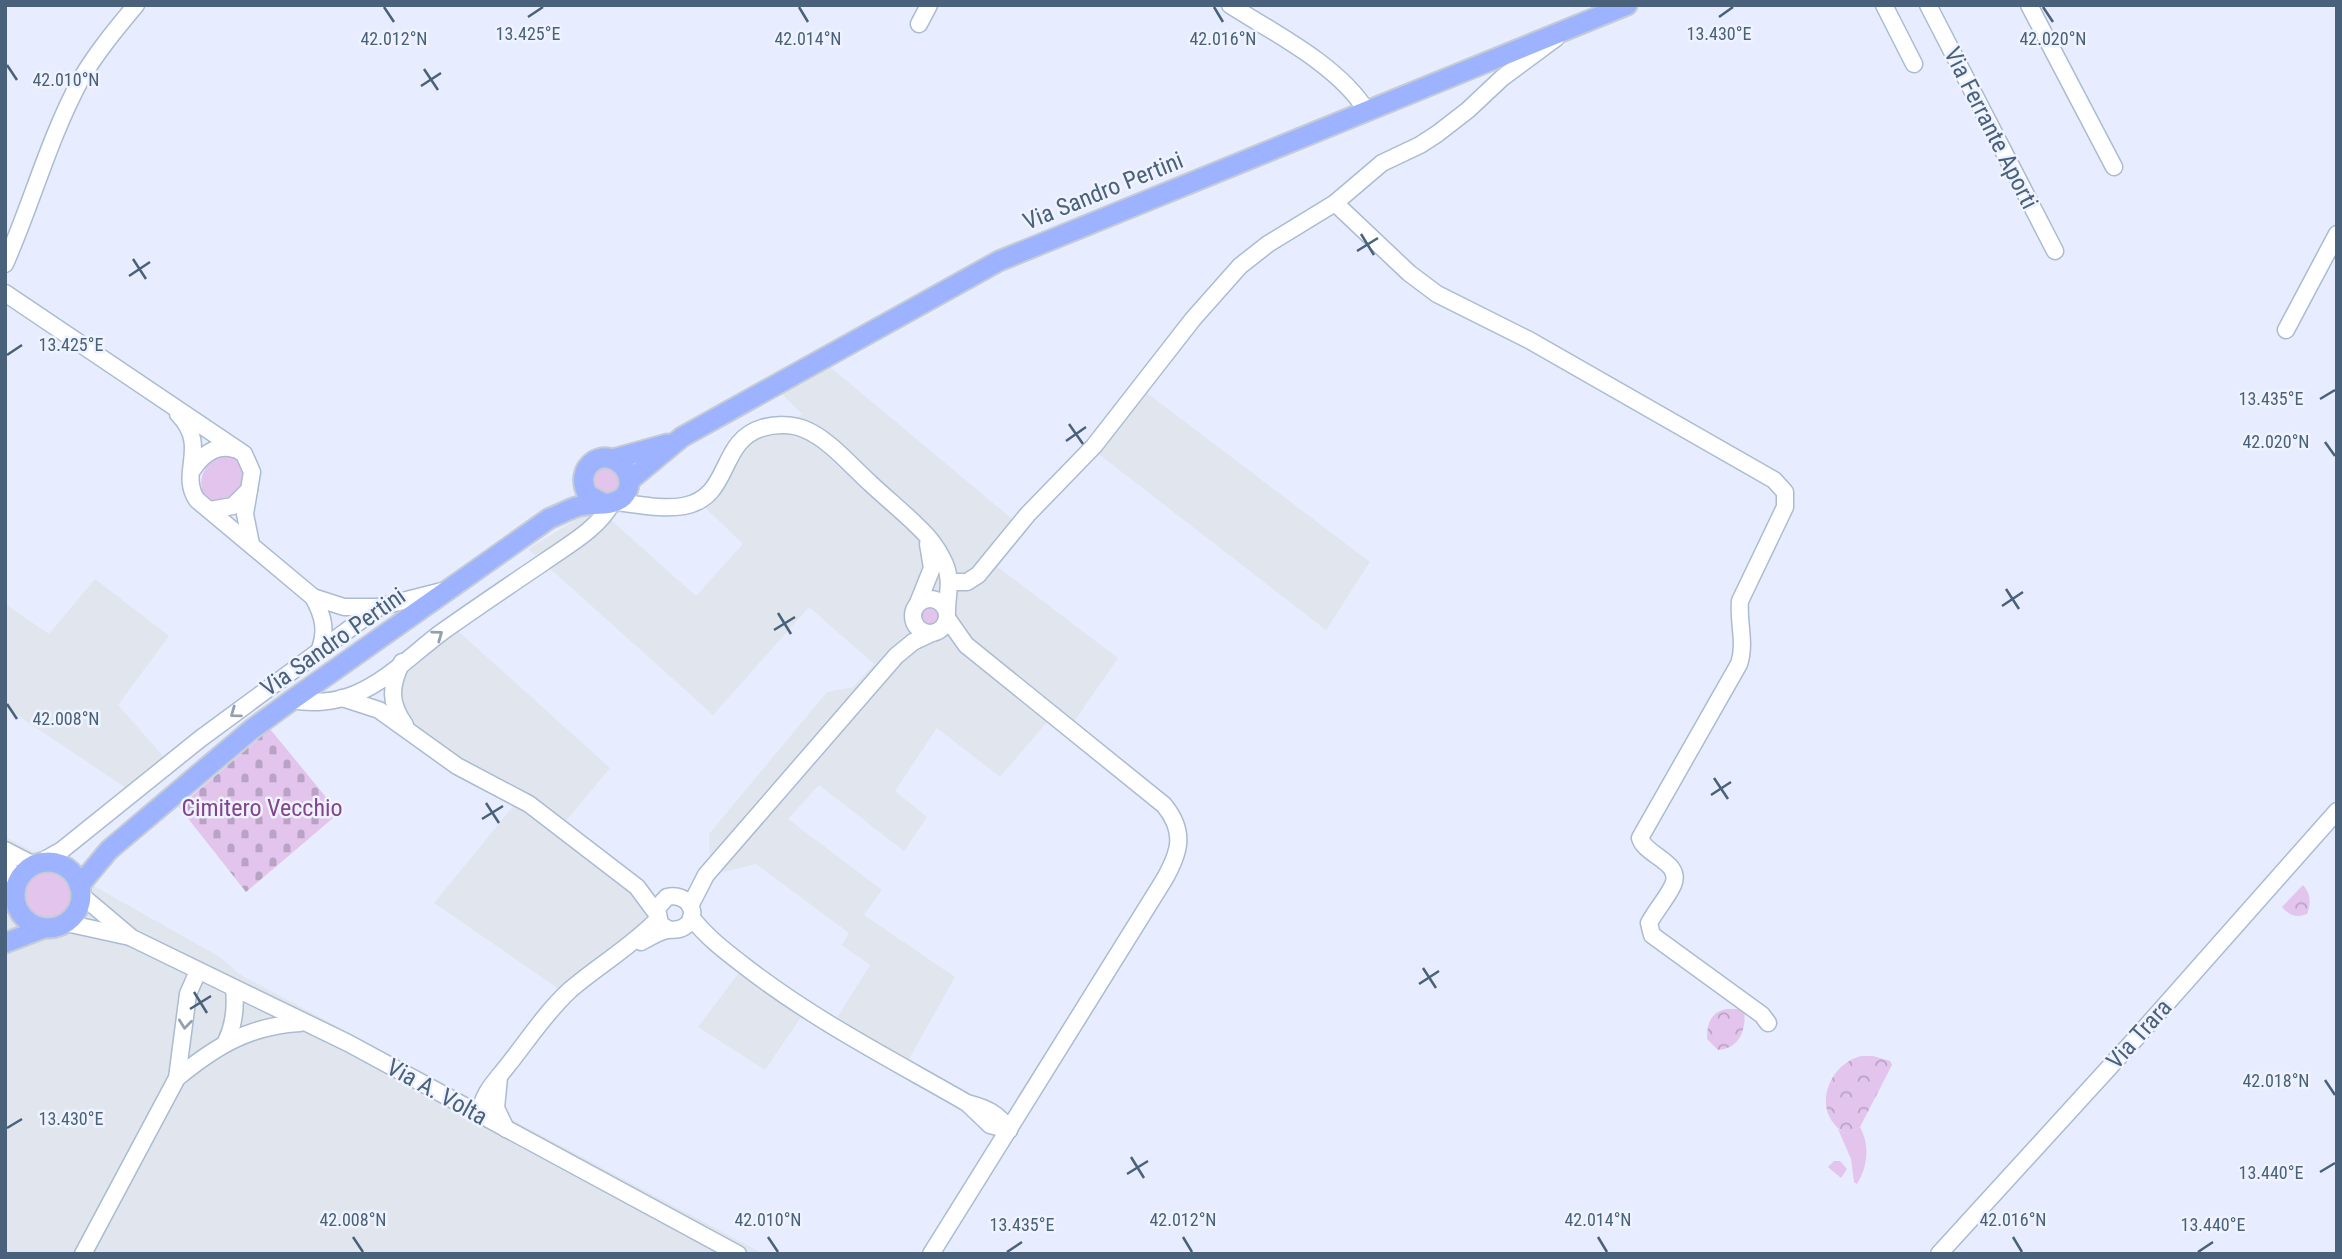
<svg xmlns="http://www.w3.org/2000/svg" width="2342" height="1259" viewBox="0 0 2342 1259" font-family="'Roboto Condensed',sans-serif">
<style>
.industrial{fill:#e1e6ee}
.grass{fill:#e2c4ed}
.forest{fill:url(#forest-crowns)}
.cemetery{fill:url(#cemetery-stones)}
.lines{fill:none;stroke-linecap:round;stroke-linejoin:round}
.minor-casing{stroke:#abbbd1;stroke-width:19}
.major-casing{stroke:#c5ccd4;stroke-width:23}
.minor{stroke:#fff;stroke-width:16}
.major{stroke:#9db3ff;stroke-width:19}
.oneway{stroke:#92a0af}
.ticks{fill:none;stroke:#49617a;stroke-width:2.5}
.labels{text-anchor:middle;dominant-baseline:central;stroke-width:5;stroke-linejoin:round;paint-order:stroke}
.street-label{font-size:24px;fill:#49617a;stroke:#eff3ff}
.park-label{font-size:24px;fill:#82458d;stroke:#eff3ff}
.ticks-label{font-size:18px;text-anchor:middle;fill:#49617a;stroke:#eff3ff;stroke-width:5;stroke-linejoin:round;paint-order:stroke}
</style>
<defs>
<pattern id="forest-crowns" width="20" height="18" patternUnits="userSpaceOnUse" patternTransform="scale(1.75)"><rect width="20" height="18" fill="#e2c4ed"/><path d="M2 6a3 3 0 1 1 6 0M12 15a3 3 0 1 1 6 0" fill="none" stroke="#b9a3c5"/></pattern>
<pattern id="cemetery-stones" width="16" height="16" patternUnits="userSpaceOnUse" patternTransform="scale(1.75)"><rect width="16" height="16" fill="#e2c4ed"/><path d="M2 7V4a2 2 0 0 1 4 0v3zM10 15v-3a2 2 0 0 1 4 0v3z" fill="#b9a3c5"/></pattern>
</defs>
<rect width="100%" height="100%" fill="#e7edfe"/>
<!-- industrial -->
<g class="industrial">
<polygon points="829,366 1024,529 998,567 1118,658 1065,735 1047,722 1000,777 937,728 895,791 927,817 904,851 819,785 788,819 882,890 864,915 955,977 900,1075 828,1032 870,965 842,945 849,933 756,864 723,872 710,861 709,834 827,692 853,687 874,664 809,607 713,715 528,549 580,517 601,511 696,596 743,544 691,494 701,488 710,476 726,445 736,433 750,423 765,417 782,416 795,418 802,414 778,390"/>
<polygon points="1143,390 1370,562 1326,630 1096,452"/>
<polygon points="95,579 169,636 118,705 165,758 126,788 5,707 5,604 49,634"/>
<polygon points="457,630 610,768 556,833 633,894 646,910 646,917 643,923 631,934 611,949 621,963 572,998 434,903 515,804 501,796 459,778 389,725 407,666"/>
<polygon points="5,836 220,957 239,974 764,1254 5,1254"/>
<polygon points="741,970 802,1016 765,1070 698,1027"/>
</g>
<!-- grass -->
<g class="grass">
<path d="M236,453L250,477L226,505L206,501C197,481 201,471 216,456Z"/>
<polygon points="598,467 614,467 622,484 612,496 594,490 591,475"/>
<circle cx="930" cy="615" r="11"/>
<circle cx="47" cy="895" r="23"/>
<path d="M1860,1127C1870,1146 1868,1166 1857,1184L1854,1182L1851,1159L1838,1129L1847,1134Z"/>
</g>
<!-- forest -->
<g class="forest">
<path d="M2303,885C2311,894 2311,903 2307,914C2296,918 2290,916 2282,907Z"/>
<path d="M1727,1009H1744C1747,1030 1739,1049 1718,1050L1707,1039C1707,1024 1710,1012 1727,1009Z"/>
<path d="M1861,1056H1873L1890,1061L1892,1065L1860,1127L1847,1134C1810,1115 1826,1065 1861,1056Z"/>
<polygon points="1834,1161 1840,1161 1847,1169 1841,1178 1828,1167"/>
</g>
<!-- cemetery -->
<polygon class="cemetery" points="270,729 339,813 246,892 179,807"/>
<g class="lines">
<!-- minor casing -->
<g class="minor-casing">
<g id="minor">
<path d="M1230,5C1274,33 1338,65 1366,110"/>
<polyline points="1884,5 1914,64"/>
<polyline points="1928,5 2055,251"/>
<polyline points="2029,5 2114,167"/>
<polyline points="919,24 929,5"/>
<path d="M1335,203L1409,273L1437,294L1529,340L1774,480L1785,492V507L1740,601C1738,623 1746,643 1739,664L1640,838C1645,856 1683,862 1673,885C1667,898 1656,910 1649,923L1652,935L1762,1015L1768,1023"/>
<path d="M5,264C32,203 49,138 81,79C96,53 116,29 136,5"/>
<polyline points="5,293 244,454 252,472 245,514 251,544"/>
<polyline points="2286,330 2337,234"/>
<path d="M178,414C210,447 178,472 197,500L313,597L344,607H379"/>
<path d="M193,469C203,454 216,444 234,449"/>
<path d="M615,502C637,504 661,510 684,506C732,497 718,441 762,428C775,424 792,424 804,429C829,439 850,465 870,483C889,501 911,518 928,537C935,545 941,555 945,564C952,581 947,595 947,611"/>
<polyline points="210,510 233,506 249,490"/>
<polyline points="949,582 967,582 978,575 1028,514 1094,446 1193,319 1240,266 1268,244 1335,203 1382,163 1420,145 1437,134 1468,110 1502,78 1556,38"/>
<path d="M313,597C324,617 327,631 319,652"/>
<circle cx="930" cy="616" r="17"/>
<polyline points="918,603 932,568 928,544"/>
<path d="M402,662C390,686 389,703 405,725"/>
<polyline points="342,698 379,710 457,766 529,804 637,887 657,914"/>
<path d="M292,700C312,704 336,702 355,694C387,681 415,652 442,632C476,608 510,585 544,562C568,545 598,529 612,503"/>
<polyline points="5,850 34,865"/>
<polyline points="5,862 17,882"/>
<polyline points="39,863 62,850 200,739 379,607 442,591"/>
<polyline points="81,895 132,938 348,1043 738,1254"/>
<polyline points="690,906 706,875 896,656 913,642 932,633"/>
<path d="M691,917C708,939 729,954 751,971C818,1022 894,1061 967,1103C986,1108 998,1113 1009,1130"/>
<polyline points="66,923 130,937"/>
<path d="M641,942C649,938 658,932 667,930C673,929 678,931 684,927C702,915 688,892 667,897L657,908L660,924L669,930"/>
<path d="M226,1042C234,1025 236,1007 234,989"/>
<polyline points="499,1077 496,1108 506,1129"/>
<path d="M177,1078C216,1046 249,1026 300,1023"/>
<polyline points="968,1104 990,1125 1009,1130"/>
<path d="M480,1116C481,1094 495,1082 508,1065C528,1040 546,1012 570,990C599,965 631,947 658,919"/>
<polyline points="83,1254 177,1078 188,994 198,971"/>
<path d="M931,1254L1164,880C1180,852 1186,832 1164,805L966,645L947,618"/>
<polyline points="1939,1254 2137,1037 2337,811"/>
</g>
</g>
<!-- major casing -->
<g class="major-casing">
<g id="major">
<polyline points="613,459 667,444"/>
<polyline points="629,481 682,437 999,261 1627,5"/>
<circle cx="48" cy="895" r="33"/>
<path d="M79,886L109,850L251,730L292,700L550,518C559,515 567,510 576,507C590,502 611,508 623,497C641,478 616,448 594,461C582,469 581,483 588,495L603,503"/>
<polyline points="5,943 44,928"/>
</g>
</g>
<!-- minor -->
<use href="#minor" class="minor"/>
<!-- major -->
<use href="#major" class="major"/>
</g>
<!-- one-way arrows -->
<defs><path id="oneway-chevron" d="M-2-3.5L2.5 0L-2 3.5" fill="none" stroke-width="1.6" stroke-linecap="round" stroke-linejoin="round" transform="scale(1.75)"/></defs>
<g class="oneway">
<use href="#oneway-chevron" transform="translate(438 635) rotate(-36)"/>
<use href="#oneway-chevron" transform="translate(235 713) rotate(144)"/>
<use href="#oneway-chevron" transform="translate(185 1024) rotate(96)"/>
</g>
<!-- ticks -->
<path class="ticks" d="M384,7L394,22M799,7L808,22M1214,7L1223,22M2043,7L2053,22M528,17L543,7M1719,17L1733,7M7,65L17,80M424,69L438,90M421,86L441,73M1361,234L1374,255M1357,251L1378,238M133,259L146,279M129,276L150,262M7,355L22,345M2320,399L2335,390M1069,424L1083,444M1066,441L1086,427M2325,442L2335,456M2006,589L2019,609M2002,606L2023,592M778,613L791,634M774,630L795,617M7,704L17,719M1714,778L1728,799M1711,795L1731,782M486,803L499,823M482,819L503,806M1423,968L1436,988M1419,984L1439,971M194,992L207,1013M190,1009L211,996M2325,1080L2335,1095M7,1128L22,1119M1131,1157L1144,1178M2320,1172L2335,1163M1127,1174L1148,1161M353,1237L363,1252M768,1237L778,1252M1183,1237L1192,1252M1598,1237L1607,1252M2013,1237L2022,1252M1007,1252L1022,1242M2198,1252L2213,1242"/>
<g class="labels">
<!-- street labels -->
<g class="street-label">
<text transform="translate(1991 128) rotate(63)">Via Ferrante Aporti</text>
<text transform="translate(1103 191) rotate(-22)">Via Sandro Pertini</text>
<text transform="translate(333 642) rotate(-35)">Via Sandro Pertini</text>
<text transform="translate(2139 1034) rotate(-48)">Via Trara</text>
<text transform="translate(437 1092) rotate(29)">Via A. Volta</text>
</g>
<!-- park labels -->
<g class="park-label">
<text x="262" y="808">Cimitero Vecchio</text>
</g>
</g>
<g class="ticks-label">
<text x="528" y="40">13.425°E</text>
<text x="1719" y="40">13.430°E</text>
<text x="394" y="45">42.012°N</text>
<text x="808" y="45">42.014°N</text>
<text x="1223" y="45">42.016°N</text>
<text x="2053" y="45">42.020°N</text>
<text x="66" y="86">42.010°N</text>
<text x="71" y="351">13.425°E</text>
<text x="2271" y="405">13.435°E</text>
<text x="2276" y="448">42.020°N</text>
<text x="66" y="725">42.008°N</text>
<text x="2276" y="1087">42.018°N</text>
<text x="71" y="1125">13.430°E</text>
<text x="2271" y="1179">13.440°E</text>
<text x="353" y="1226">42.008°N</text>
<text x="768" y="1226">42.010°N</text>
<text x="1183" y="1226">42.012°N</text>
<text x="1598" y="1226">42.014°N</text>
<text x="2013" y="1226">42.016°N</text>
<text x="1022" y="1231">13.435°E</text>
<text x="2213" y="1231">13.440°E</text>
</g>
<!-- border -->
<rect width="2342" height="1259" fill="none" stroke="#49617a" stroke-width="14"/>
</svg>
